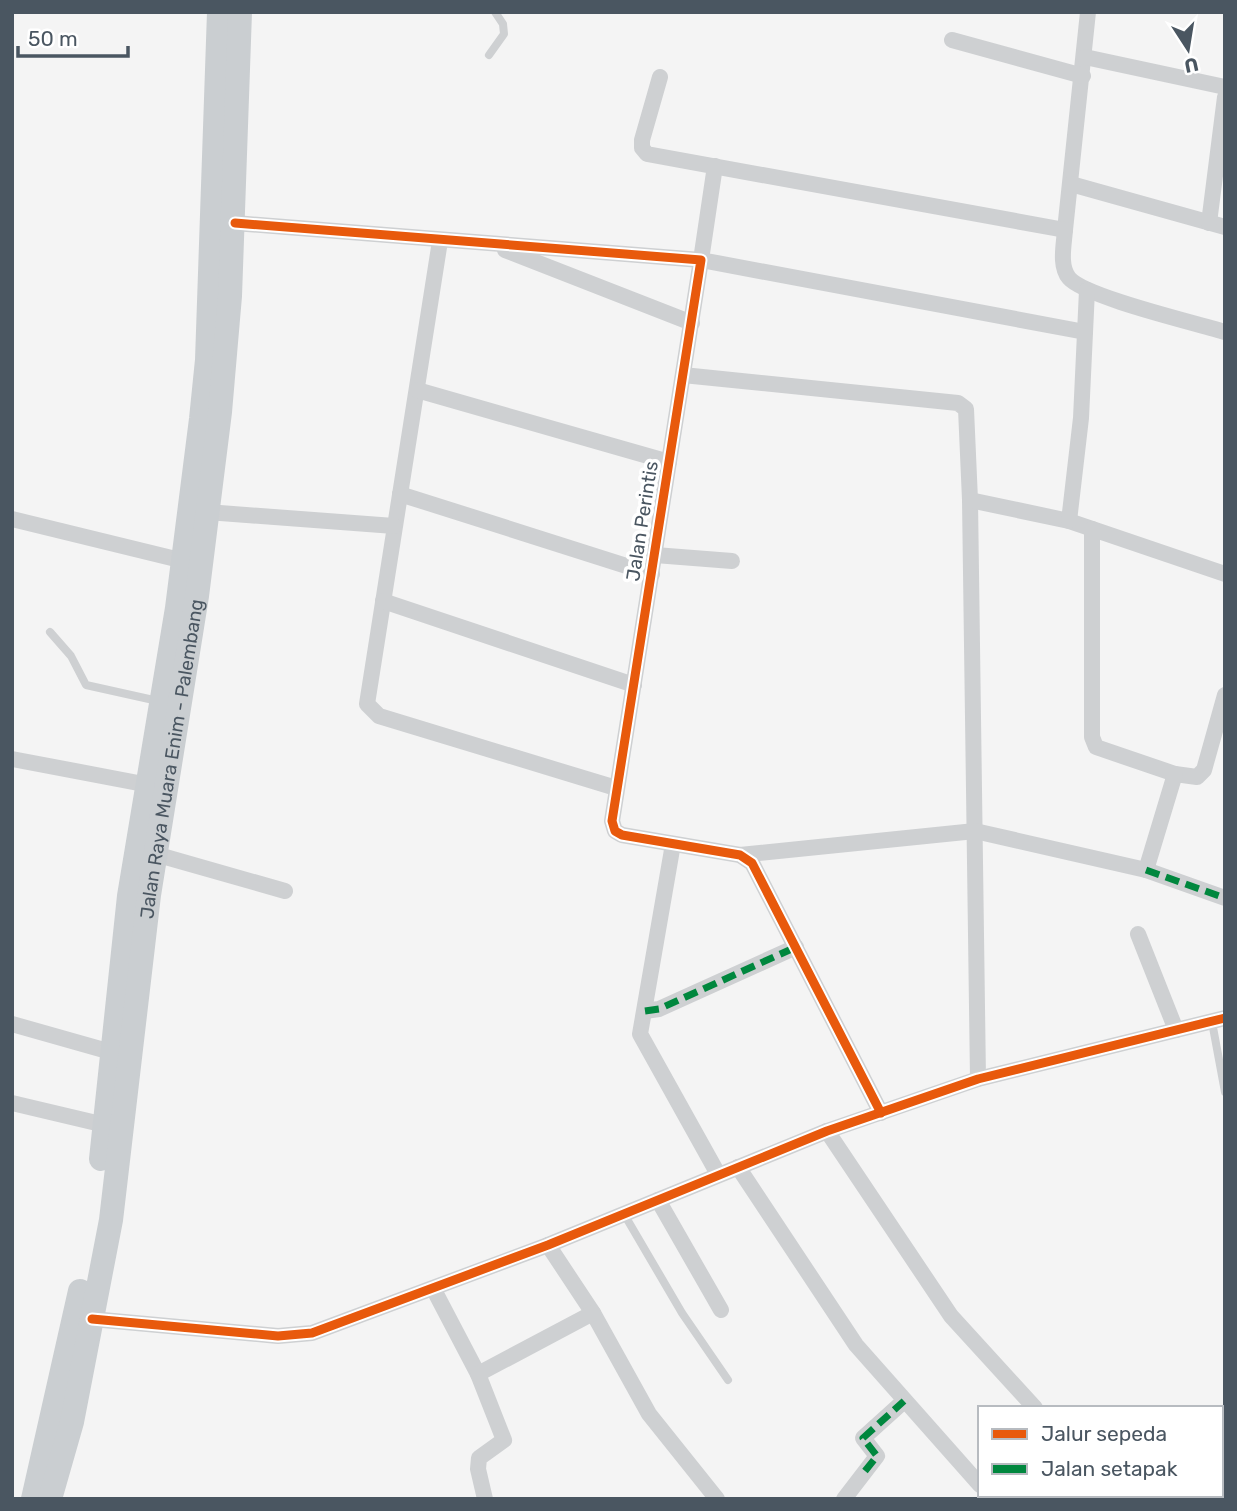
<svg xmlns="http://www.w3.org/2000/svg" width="1237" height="1511" viewBox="0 0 1237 1511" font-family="Rubik,sans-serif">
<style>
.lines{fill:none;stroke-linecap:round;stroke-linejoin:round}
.lane{stroke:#ced0d2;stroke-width:8}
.street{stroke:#ced0d2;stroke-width:16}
.primary{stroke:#caced1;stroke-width:24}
.quiet{stroke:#00873e;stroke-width:7;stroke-dasharray:14 7;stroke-linecap:butt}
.cycleway-casing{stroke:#fff;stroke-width:13}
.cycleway{stroke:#e8590c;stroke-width:9}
.labels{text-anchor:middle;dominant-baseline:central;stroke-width:7;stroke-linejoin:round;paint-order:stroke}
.street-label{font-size:19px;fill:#4a5661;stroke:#fff}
</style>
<rect width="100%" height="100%" fill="#f4f4f4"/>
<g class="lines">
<!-- lane -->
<g class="lane">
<polyline points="489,55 504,34 503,24 495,12"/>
<polyline points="50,632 71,656 86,685 158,701"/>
<polyline points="1212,1022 1225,1092"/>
<polyline points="624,1214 682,1313 728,1380"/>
</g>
<!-- street -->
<g class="street">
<path d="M1088,12L1065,230C1064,245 1059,266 1069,278C1085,297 1196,323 1225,332"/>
<polyline points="952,40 1083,76"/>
<polyline points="1085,57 1225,87"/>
<polyline points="660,77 642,140 642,148 647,154 1065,230"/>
<polyline points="715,166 701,260 1085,332"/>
<polyline points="1071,184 1225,227"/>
<polyline points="235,223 701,260 612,821 615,831 622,835 740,855 752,863 881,1113"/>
<polyline points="1209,223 1225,97"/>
<polyline points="440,241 367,704 379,716 616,788"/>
<polyline points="505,250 692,323"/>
<polyline points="683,375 958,403 966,409 970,500 978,1079"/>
<polyline points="417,390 669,462"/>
<polyline points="400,494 652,574"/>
<polyline points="970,500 1069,521 1225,574"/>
<polyline points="207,512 394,526"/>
<polyline points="12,519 184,561"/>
<polyline points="1069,521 1081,418 1087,290"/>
<polyline points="1092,529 1092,737 1096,747 1175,774 1197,777 1204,770 1225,695"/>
<polyline points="655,555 732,561"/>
<polyline points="383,601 634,685"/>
<polyline points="12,759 154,786"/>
<polyline points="673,844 640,1034 718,1174"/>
<polyline points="155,854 285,891"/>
<polyline points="740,855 975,831 1146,870 1225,898"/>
<polyline points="1146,870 1175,774"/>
<polyline points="1138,934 1176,1030"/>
<polyline points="645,1011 659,1009 796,947"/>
<polyline points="12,1024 111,1052"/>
<polyline points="12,1103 105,1125"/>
<polyline points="827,1131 951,1316 1035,1408"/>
<polyline points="738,1167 856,1345 980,1485"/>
<polyline points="658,1200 721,1310"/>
<polyline points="548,1245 593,1313 649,1414 717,1499"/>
<polyline points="434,1290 478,1374 504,1440 479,1458 478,1469 485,1499"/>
<polyline points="92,1319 278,1336 312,1333 548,1245 827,1131 978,1079 1225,1018"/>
<polyline points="478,1374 593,1313"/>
<polyline points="989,1495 993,1499"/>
<polyline points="844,1499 877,1456 863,1438 904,1401"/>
<polyline points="1039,1499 1042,1495"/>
</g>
<!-- primary -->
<g class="primary">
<polyline points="101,1159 129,896 177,608 201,419 207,360 219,12"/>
<polyline points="33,1499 80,1291"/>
<path id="s1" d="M50,1499L72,1422L111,1220L149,895L197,596L220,412L230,296L240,12"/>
</g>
<!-- quiet -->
<g class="quiet">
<polyline points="1146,870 1225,898"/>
<polyline points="645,1011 659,1009 796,947"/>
<polyline points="865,1471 877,1456 863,1438 904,1401"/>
</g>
<!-- cycleway casing -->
<g class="cycleway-casing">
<g id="cycleway">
<polyline points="235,223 701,260 612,821 615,831 622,835 740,855 752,863 881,1113"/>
<polyline points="92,1319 278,1336 312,1333 548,1245 827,1131 978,1079 1225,1018"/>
</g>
</g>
<!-- cycleway -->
<use href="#cycleway" class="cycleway"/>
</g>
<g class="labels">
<!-- street labels -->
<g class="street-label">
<text transform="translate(642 521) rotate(-81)">Jalan Perintis</text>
<text stroke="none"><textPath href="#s1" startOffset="751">Jalan Raya Muara Enim - Palembang</textPath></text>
</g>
</g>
<!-- border -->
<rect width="1237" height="1511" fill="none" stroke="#4a5661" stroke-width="28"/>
<!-- legend -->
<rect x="978" y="1406" width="245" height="91" fill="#ffffff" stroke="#b7bbc0" stroke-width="2"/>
<rect x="992" y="1429" width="35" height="10" fill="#e8590c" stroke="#b7bbc0" stroke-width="2"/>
<text x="1041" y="1441" font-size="21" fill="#4a5661">Jalur sepeda</text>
<rect x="992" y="1464" width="35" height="10" fill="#00873e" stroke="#b7bbc0" stroke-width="2"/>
<text x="1041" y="1476" font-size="21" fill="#4a5661">Jalan setapak</text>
<!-- north arrow -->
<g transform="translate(1188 49) rotate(168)" stroke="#ffffff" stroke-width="5" paint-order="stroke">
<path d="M0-5L12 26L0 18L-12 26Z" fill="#4a5661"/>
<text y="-10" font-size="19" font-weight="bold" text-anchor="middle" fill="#4a5661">U</text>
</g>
<!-- scale -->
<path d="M18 46v10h110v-10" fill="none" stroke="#4a5661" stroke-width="3.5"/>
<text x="28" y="46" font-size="21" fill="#4a5661" stroke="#ffffff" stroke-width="5" paint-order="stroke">50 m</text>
</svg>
